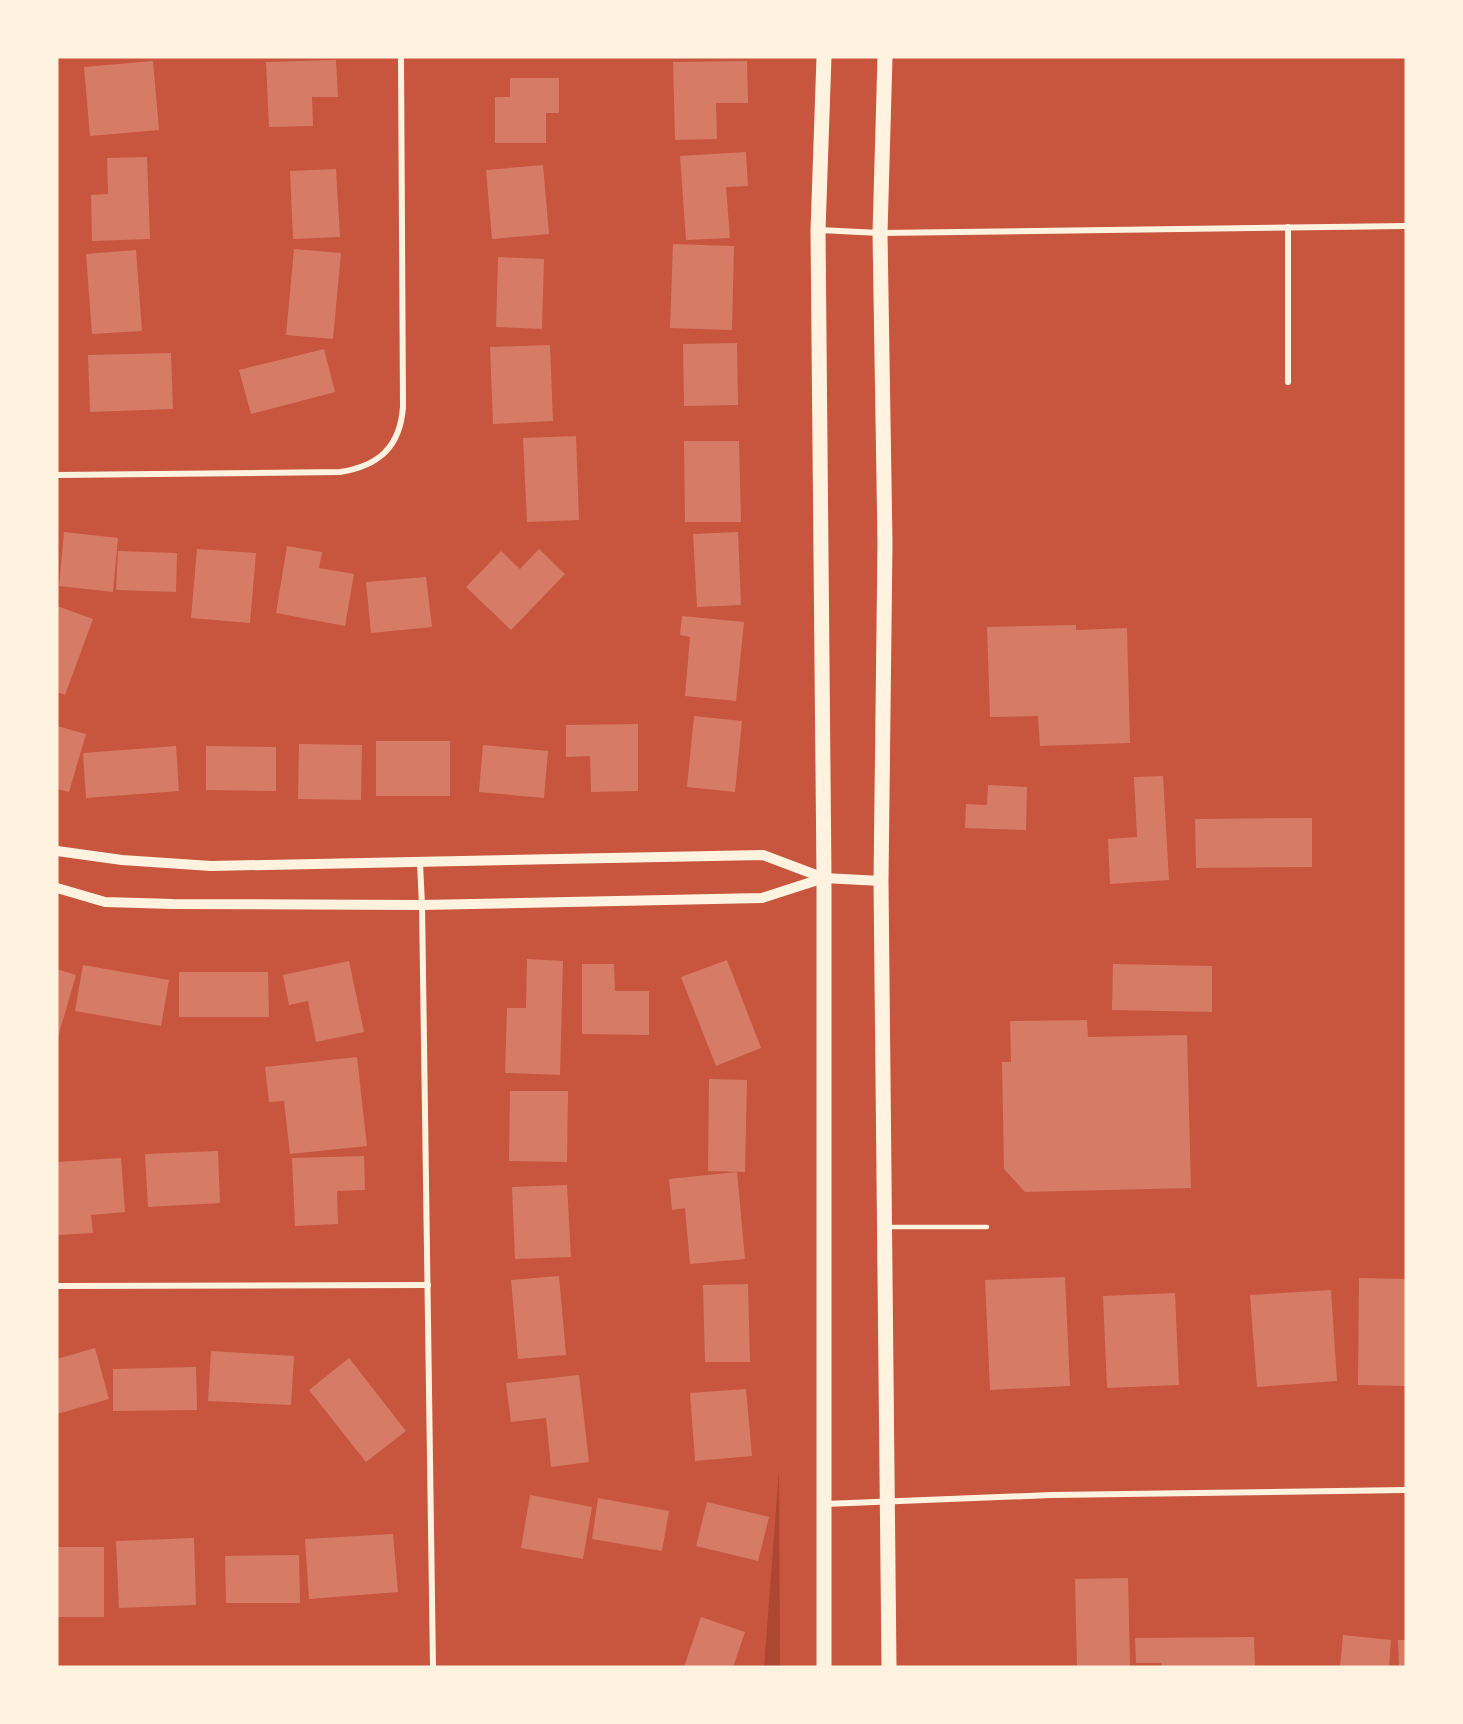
<svg xmlns="http://www.w3.org/2000/svg" width="1463" height="1724" viewBox="0 0 1463 1724" font-family="'Crimson Pro',serif">
<style>
.green{fill:#ae4732}
.building{fill:#d67c66}
.lines{fill:none;stroke-linecap:round;stroke-linejoin:round}
.service{stroke:#fff3e0;stroke-width:4.5}
.minor{stroke:#fff3e0;stroke-width:6}
.tertiary{stroke:#fff3e0;stroke-width:10}
.primary{stroke:#fff3e0;stroke-width:15}
</style>
<rect width="100%" height="100%" fill="#c8553d"/>
<!-- green -->
<polygon class="green" points="779,1470 780,1667 764,1667"/>
<!-- building -->
<g class="building">
<polygon points="336,60 338,97 312,97 313,126 269,127 266,62"/>
<polygon points="153,61 159,130 90,136 84,67"/>
<polygon points="747,61 748,103 716,103 717,139 675,140 673,62"/>
<polygon points="510,78 559,78 559,113 546,113 546,143 495,143 495,97 510,97"/>
<polygon points="746,152 748,186 726,187 730,238 686,240 680,156"/>
<polygon points="147,157 150,239 92,241 91,195 108,194 107,158"/>
<polygon points="543,165 549,234 492,239 486,170"/>
<polygon points="336,169 340,237 293,239 290,171"/>
<polygon points="673,244 734,246 732,330 670,328"/>
<polygon points="294,249 341,253 333,339 286,335"/>
<polygon points="136,250 142,331 92,334 86,254"/>
<polygon points="498,257 544,259 542,329 496,327"/>
<polygon points="737,343 738,405 684,406 683,344"/>
<polygon points="550,345 553,421 493,424 490,347"/>
<polygon points="324,349 335,392 251,414 239,370"/>
<polygon points="171,353 173,409 90,412 88,355"/>
<polygon points="576,436 579,520 527,522 523,438"/>
<polygon points="684,441 739,441 741,522 685,522"/>
<polygon points="64,532 118,538 113,592 59,586"/>
<polygon points="738,532 741,605 697,607 693,534"/>
<polygon points="287,546 322,552 319,568 354,574 345,626 276,613"/>
<polygon points="197,549 256,553 250,623 191,618"/>
<polygon points="539,549 565,574 511,630 466,587 501,551 520,569"/>
<polygon points="118,551 177,553 176,592 116,590"/>
<polygon points="426,577 432,627 371,633 366,582"/>
<polygon points="57,606 93,619 65,695 57,692"/>
<polygon points="682,616 744,622 736,701 685,696 690,637 680,635"/>
<polygon points="1076,625 1076,630 1127,628 1130,743 1040,746 1038,716 990,717 987,627"/>
<polygon points="694,716 742,721 735,792 687,787"/>
<polygon points="638,724 638,791 591,792 590,756 566,757 566,725"/>
<polygon points="57,726 86,734 69,792 57,789"/>
<rect x="376" y="741" width="74" height="55"/>
<polygon points="299,744 362,745 361,800 298,799"/>
<polygon points="483,745 548,751 544,798 479,792"/>
<polygon points="176,746 179,791 86,798 83,753"/>
<polygon points="206,746 276,747 276,791 206,790"/>
<polygon points="1163,776 1169,880 1110,884 1108,839 1137,837 1134,777"/>
<polygon points="988,785 1027,787 1026,830 965,828 966,804 987,805"/>
<polygon points="1312,818 1312,867 1196,868 1195,819"/>
<polygon points="527,959 563,961 560,1075 505,1073 507,1008 526,1008"/>
<polygon points="727,960 761,1048 716,1066 681,977"/>
<polygon points="349,961 364,1032 316,1042 308,1001 289,1005 283,975"/>
<polygon points="582,964 614,964 615,991 649,991 649,1035 582,1034"/>
<polygon points="1113,964 1212,966 1212,1012 1112,1010"/>
<polygon points="83,965 169,980 161,1026 75,1011"/>
<polygon points="57,969 76,975 58,1037 57,1037"/>
<polygon points="179,972 268,972 269,1017 179,1017"/>
<polygon points="1087,1020 1088,1037 1187,1035 1191,1188 1025,1192 1004,1169 1002,1062 1011,1062 1010,1021"/>
<polygon points="357,1057 367,1146 290,1154 284,1101 269,1102 265,1067"/>
<polygon points="709,1079 747,1080 745,1172 708,1171"/>
<polygon points="510,1091 568,1091 567,1162 509,1161"/>
<polygon points="218,1151 220,1203 148,1207 145,1154"/>
<polygon points="364,1156 365,1190 337,1191 338,1224 295,1226 292,1158"/>
<polygon points="121,1158 125,1212 91,1215 93,1233 57,1235 57,1162"/>
<polygon points="737,1172 745,1259 690,1264 685,1208 672,1210 669,1179"/>
<polygon points="567,1185 571,1257 515,1259 512,1187"/>
<polygon points="559,1276 566,1355 518,1359 511,1280"/>
<polygon points="1065,1277 1070,1386 990,1390 985,1280"/>
<polygon points="1359,1278 1406,1279 1406,1386 1358,1385"/>
<polygon points="748,1284 750,1362 705,1362 703,1285"/>
<polygon points="1331,1290 1337,1381 1257,1387 1250,1295"/>
<polygon points="1175,1293 1179,1385 1107,1388 1103,1296"/>
<polygon points="95,1348 109,1399 57,1414 57,1359"/>
<polygon points="211,1351 294,1356 291,1405 208,1401"/>
<polygon points="349,1358 406,1431 366,1462 309,1390"/>
<polygon points="196,1367 197,1410 113,1411 113,1369"/>
<polygon points="579,1375 589,1462 551,1467 546,1418 511,1422 506,1383"/>
<polygon points="746,1389 752,1456 695,1461 690,1393"/>
<polygon points="530,1495 592,1507 583,1559 521,1548"/>
<polygon points="598,1498 669,1511 662,1551 592,1539"/>
<polygon points="707,1502 769,1517 758,1561 696,1546"/>
<polygon points="393,1534 398,1592 309,1599 305,1539"/>
<polygon points="194,1538 196,1605 119,1608 116,1541"/>
<rect x="57" y="1547" width="47" height="70"/>
<polygon points="299,1555 300,1603 226,1603 225,1556"/>
<polygon points="1128,1578 1130,1667 1077,1667 1075,1579"/>
<polygon points="701,1617 745,1632 733,1667 684,1667"/>
<polygon points="1343,1635 1391,1640 1389,1667 1340,1667"/>
<polygon points="1254,1637 1255,1667 1162,1667 1161,1663 1136,1663 1135,1638"/>
<polygon points="1398,1640 1406,1640 1406,1667 1399,1667"/>
</g>
<g class="lines">
<!-- service -->
<polyline class="service" points="887,1227 987,1227"/>
<!-- minor -->
<g class="minor">
<polyline points="819,230 880,233 1406,226"/>
<polyline points="1288,382 1288,227"/>
<path d="M57,475L340,472C379,466 400,447 403,407L401,57"/>
<polyline points="420,863 422,905 433,1667"/>
<polyline points="57,1286 428,1285"/>
<polyline points="825,1504 1051,1495 1406,1490"/>
</g>
<!-- tertiary -->
<g class="tertiary">
<polyline points="57,851 122,860 211,866 763,855 824,878 881,881"/>
<polyline points="57,888 105,902 173,904 422,905 762,898 824,878"/>
</g>
<!-- primary -->
<g class="primary">
<polyline points="824,57 818,230 824,878 824,1667"/>
<polyline points="885,57 880,233 885,543 881,881 889,1667"/>
</g>
</g>
<!-- border -->
<rect width="1463" height="1724" fill="none" stroke="#fff3e0" stroke-width="117"/>
</svg>
